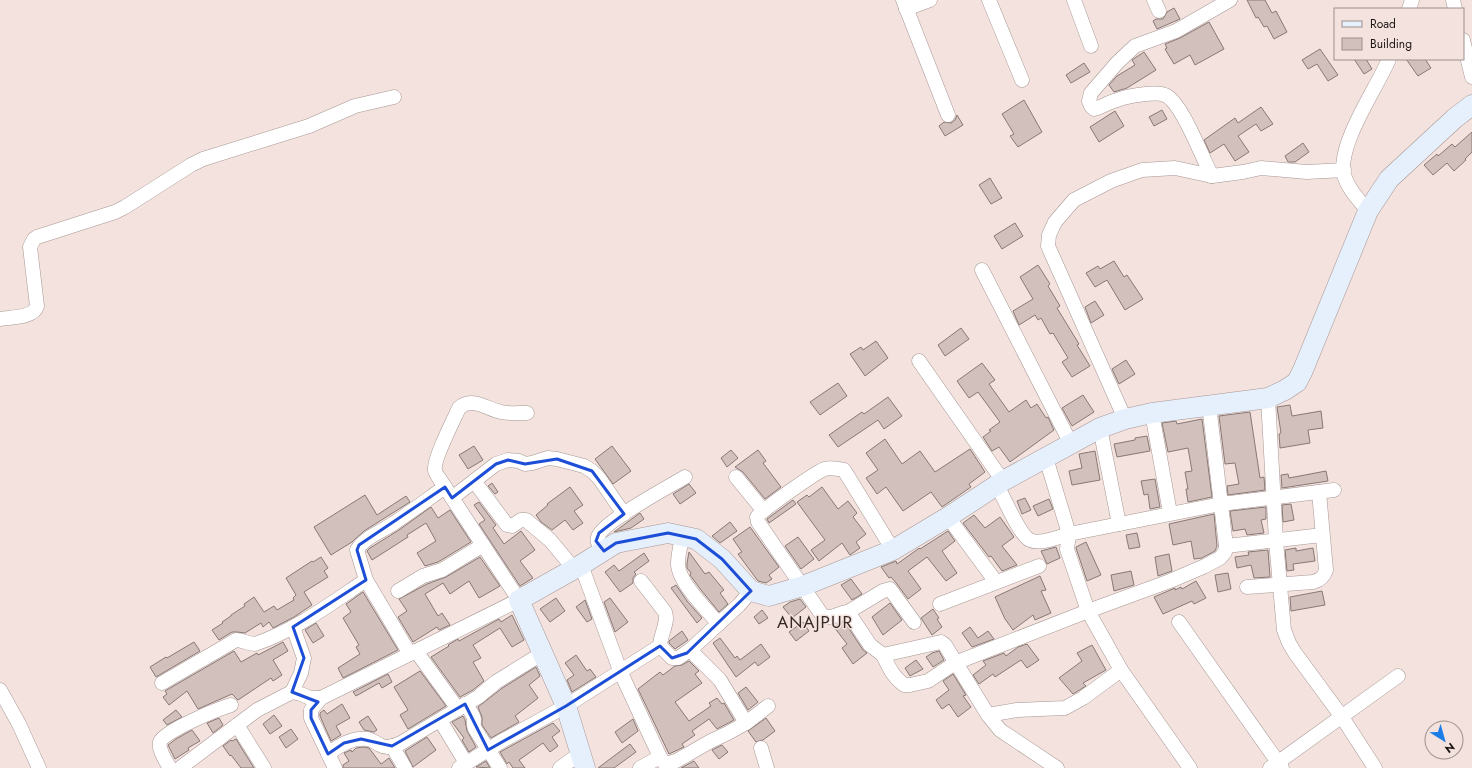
<svg xmlns="http://www.w3.org/2000/svg" width="1472" height="768" viewBox="0 0 1472 768" font-family="Jost,sans-serif">
<style>
.building{fill:#d1c0bc;stroke:#897976}
.lines{fill:none;stroke-linecap:round;stroke-linejoin:round}
.street-casing{stroke:#a89794;stroke-width:15}
.secondary-casing{stroke:#a89794;stroke-width:21}
.street{stroke:#fff;stroke-width:14}
.secondary{stroke:#e6f0fc;stroke-width:20}
.marked{fill:none;stroke:#1d4ed8;stroke-width:3;stroke-linejoin:round}
.labels{text-anchor:middle;dominant-baseline:central;stroke-width:3;stroke-linejoin:round;paint-order:stroke}
.quarter-label{font-size:17px;letter-spacing:1px;fill:#352825;stroke:#f3e2de}
</style>
<rect width="100%" height="100%" fill="#f3e2de"/>
<!-- building -->
<g class="building">
<polygon points="1247,0 1265,0 1272,13 1276,11 1287,32 1274,39 1267,26 1264,27 1258,17 1256,18"/>
<polygon points="1174,8 1180,19 1157,29 1153,21 1156,19 1163,19 1167,12"/>
<polygon points="1209,22 1224,49 1195,65 1190,55 1174,64 1165,49 1167,48 1165,44 1180,38"/>
<polygon points="1320,49 1338,75 1328,81 1317,64 1308,69 1302,60"/>
<polygon points="1144,52 1156,70 1127,88 1114,92 1109,85 1117,76 1135,65 1132,60"/>
<polygon points="1354,59 1366,59 1372,69 1364,74"/>
<polygon points="1406,59 1425,59 1431,68 1418,76"/>
<polygon points="1084,63 1090,72 1071,83 1066,75"/>
<polygon points="1024,100 1042,132 1018,147 1010,136 1014,134 1002,114"/>
<polygon points="1261,107 1273,124 1261,131 1256,124 1238,136 1249,152 1235,161 1224,144 1210,153 1204,140 1235,118 1238,123"/>
<polygon points="1162,110 1167,119 1154,126 1149,117"/>
<polygon points="1115,111 1124,126 1099,142 1090,127"/>
<polygon points="957,115 963,125 945,136 939,126 944,122 951,123 955,120"/>
<polygon points="1472,132 1472,152 1465,159 1466,160 1454,171 1447,163 1433,175 1424,165 1437,154 1438,156 1452,144 1455,147"/>
<polygon points="1303,143 1309,152 1295,162 1288,162 1285,156"/>
<polygon points="990,178 1002,198 991,204 979,185"/>
<polygon points="1015,223 1023,236 1002,249 994,236"/>
<polygon points="1114,261 1124,277 1127,275 1143,299 1125,310 1107,280 1095,287 1086,273 1098,266 1100,269"/>
<polygon points="1038,265 1050,284 1048,286 1060,306 1057,308 1079,344 1077,345 1090,366 1072,377 1062,362 1068,358 1053,333 1050,334 1041,318 1038,320 1035,315 1019,325 1013,311 1033,299 1020,277"/>
<polygon points="1095,301 1104,315 1091,323 1085,307"/>
<polygon points="961,328 969,339 945,356 938,345"/>
<polygon points="876,341 888,358 865,376 850,354 861,347 863,350"/>
<polygon points="1126,360 1135,374 1119,384 1112,369"/>
<polygon points="982,363 995,380 989,384 1009,412 1026,400 1031,408 1037,404 1046,418 1048,417 1054,430 1010,462 999,447 992,451 983,437 991,431 989,430 1000,422 978,392 969,398 957,381"/>
<polygon points="838,383 847,396 820,415 810,402"/>
<polygon points="1083,395 1094,412 1072,426 1062,408"/>
<polygon points="888,397 902,416 884,429 878,420 838,447 829,435 862,412 864,414"/>
<polygon points="1290,405 1292,416 1321,411 1323,428 1308,430 1310,443 1280,448 1279,434 1281,433 1277,407"/>
<polygon points="1250,412 1260,478 1264,477 1265,490 1228,495 1227,486 1239,484 1235,463 1225,464 1219,416"/>
<polygon points="1202,419 1212,497 1188,502 1186,489 1188,489 1185,472 1192,471 1188,448 1168,452 1162,423 1176,421 1177,424"/>
<polygon points="1147,436 1150,451 1117,457 1114,444 1135,440 1135,438"/>
<polygon points="885,439 902,464 920,451 935,472 970,449 985,472 969,484 971,487 942,507 931,492 903,511 886,487 877,494 866,478 878,470 866,453"/>
<polygon points="474,446 483,460 468,469 459,455"/>
<polygon points="612,446 631,471 613,484 595,459"/>
<polygon points="731,450 738,458 727,467 721,458"/>
<polygon points="758,450 766,461 763,463 781,487 765,499 743,472 735,467"/>
<polygon points="1095,451 1100,480 1072,485 1069,471 1082,468 1079,454"/>
<polygon points="1326,471 1328,481 1282,488 1281,475 1288,474 1289,478"/>
<polygon points="1155,479 1160,507 1150,509 1148,494 1144,495 1141,481"/>
<polygon points="492,483 498,492 495,494 488,486"/>
<polygon points="689,484 696,493 680,504 673,494"/>
<polygon points="570,487 583,505 574,511 583,523 573,530 565,520 552,530 541,522 536,515 548,505 547,504"/>
<polygon points="822,487 838,509 848,501 857,513 853,517 866,534 856,542 860,548 850,555 842,543 819,561 811,550 825,540 797,502 807,495 809,497"/>
<polygon points="365,495 377,515 406,496 410,502 364,531 352,542 331,555 314,527"/>
<polygon points="1025,498 1031,510 1022,514 1017,501"/>
<polygon points="1049,499 1053,509 1038,516 1033,506"/>
<polygon points="793,500 796,504 769,523 767,519"/>
<polygon points="479,502 496,525 493,528 504,544 521,531 535,550 520,561 533,578 520,586 479,524 485,520 474,505"/>
<polygon points="1291,504 1294,520 1283,522 1282,505"/>
<polygon points="431,507 438,518 450,510 471,542 438,562 425,566 417,553 436,541 426,523 407,535 408,537 372,560 367,551 370,548 399,530"/>
<polygon points="1266,507 1266,519 1261,520 1264,533 1247,535 1245,529 1233,531 1230,511"/>
<polygon points="640,513 644,519 631,528 614,532"/>
<polygon points="1214,514 1217,546 1215,551 1202,558 1194,559 1191,541 1173,545 1169,524"/>
<polygon points="974,515 985,528 1000,517 1014,537 1002,546 1017,565 1002,571 991,556 989,557 963,523"/>
<polygon points="730,522 737,531 720,543 712,536"/>
<polygon points="750,527 779,567 769,575 772,579 766,583 758,581 738,554 742,552 733,539"/>
<polygon points="948,531 955,541 942,551 957,573 946,581 927,557 908,571 921,589 908,599 897,584 891,577 889,578 881,567 896,561 897,564 918,549 919,548 920,549"/>
<polygon points="1137,533 1140,547 1129,549 1126,535"/>
<polygon points="798,537 814,559 801,569 785,546"/>
<polygon points="1086,542 1101,575 1087,581 1076,548 1076,547"/>
<polygon points="1056,547 1060,558 1047,564 1041,551"/>
<polygon points="1296,548 1296,551 1313,548 1315,561 1293,564 1294,570 1287,571 1285,550"/>
<polygon points="1268,550 1270,577 1254,578 1251,565 1237,568 1235,557 1249,555 1248,552"/>
<polygon points="689,552 705,574 709,572 724,590 720,593 728,604 719,612 701,590 690,575 691,573 687,568 687,563"/>
<polygon points="644,553 649,561 634,572 636,574 633,578 633,583 620,592 605,572 614,565 619,571"/>
<polygon points="1169,554 1172,571 1158,576 1155,557"/>
<polygon points="321,557 328,568 324,571 328,577 304,592 312,605 294,617 273,628 269,622 263,627 261,623 245,633 237,632 232,632 219,640 212,630 223,623 222,622 231,616 231,615 245,606 244,604 254,597 264,612 274,606 277,610 294,600 293,598 296,595 286,578 312,561 313,562"/>
<polygon points="480,557 500,586 479,598 469,581 450,594 443,583 425,594 438,616 442,613 450,625 439,630 437,627 413,642 398,617 407,611 399,599 427,584 446,577"/>
<polygon points="1131,571 1134,585 1114,591 1111,575"/>
<polygon points="1228,573 1231,589 1218,592 1215,575"/>
<polygon points="1040,576 1046,590 1041,591 1051,613 1035,620 1033,615 1013,630 1005,619 995,597"/>
<polygon points="851,579 862,594 852,600 841,585"/>
<polygon points="1196,581 1206,598 1194,604 1192,601 1163,614 1154,597 1175,588 1175,590 1181,587 1182,589"/>
<polygon points="676,585 687,601 702,618 697,623 671,588"/>
<polygon points="1322,591 1325,605 1291,611 1290,597"/>
<polygon points="363,592 398,650 343,678 338,668 360,654 356,647 359,645 343,618 351,612 346,604"/>
<polygon points="556,598 565,611 550,622 540,609"/>
<polygon points="610,598 628,622 615,632 604,602"/>
<polygon points="800,599 806,607 792,618 783,607 790,602"/>
<polygon points="585,600 592,619 587,622 576,607"/>
<polygon points="890,603 902,620 883,635 872,617"/>
<polygon points="933,609 939,618 937,619 942,627 932,635 921,618"/>
<polygon points="762,610 768,618 759,624 754,617"/>
<polygon points="512,615 524,640 512,647 500,628 473,645 481,658 473,662 484,681 473,690 460,697 431,657 449,646 448,645 458,639 459,641 499,619 501,622"/>
<polygon points="844,621 863,650 867,653 853,664 842,648 847,644 834,627"/>
<polygon points="803,622 809,631 796,641 789,632"/>
<polygon points="316,623 324,636 313,643 305,630"/>
<polygon points="970,627 978,638 988,631 994,639 972,647 962,633"/>
<polygon points="682,631 688,640 675,649 669,643 669,641"/>
<polygon points="720,638 735,658 737,656 740,660 761,644 770,657 758,666 755,662 736,677 713,643"/>
<polygon points="194,642 200,651 156,677 150,667 166,657 167,658"/>
<polygon points="283,642 288,651 273,660 282,675 273,681 271,678 238,700 232,694 198,709 187,691 169,705 163,697 167,694 165,691 234,651 241,662 257,653 258,655"/>
<polygon points="1027,644 1039,660 1027,668 1021,660 995,677 993,674 979,684 973,675 986,665 983,661 1004,653 1006,656 1018,647"/>
<polygon points="1092,645 1106,670 1083,683 1086,686 1073,694 1059,678 1082,661 1077,653"/>
<polygon points="939,651 944,660 933,667 926,657 932,653"/>
<polygon points="576,655 587,671 590,669 596,677 572,692 567,680 574,675 565,663"/>
<polygon points="916,660 923,669 910,676 905,668"/>
<polygon points="689,661 699,671 695,674 702,683 675,702 689,721 711,706 709,703 717,698 722,704 724,703 734,720 717,729 709,719 692,731 695,735 682,744 684,747 669,754 638,689 660,672 663,675 675,666 682,665"/>
<polygon points="536,667 540,676 529,685 538,698 515,716 519,722 491,738 482,725 482,717 478,707 501,689"/>
<polygon points="420,671 446,706 408,729 400,715 408,710 394,687"/>
<polygon points="388,674 392,682 382,688 379,683 356,696 353,692"/>
<polygon points="953,674 966,695 963,696 971,707 958,717 949,704 942,709 936,700 949,690 943,681"/>
<polygon points="746,687 758,702 748,710 738,693"/>
<polygon points="342,704 350,718 336,726 341,735 331,741 320,716 320,713 324,710 327,714"/>
<polygon points="176,710 182,717 167,725 163,720"/>
<polygon points="274,715 282,726 270,734 263,724"/>
<polygon points="368,716 377,730 374,732 364,730 359,722"/>
<polygon points="463,716 465,720 467,731 476,747 469,752 462,740 464,738 452,722"/>
<polygon points="219,718 223,725 213,733 207,723"/>
<polygon points="766,718 775,731 763,740 756,742 748,731"/>
<polygon points="633,719 638,731 622,743 615,732"/>
<polygon points="553,723 560,731 552,737 558,746 550,752 543,743 519,760 525,768 513,768 509,762 507,764 500,752"/>
<polygon points="291,729 298,739 286,748 279,737"/>
<polygon points="192,730 200,741 188,748 189,750 175,759 168,745 176,739"/>
<polygon points="427,737 436,750 413,767 405,751"/>
<polygon points="236,739 254,768 241,768 231,755 230,756 223,746 231,740 232,741"/>
<polygon points="630,744 636,752 614,768 598,768"/>
<polygon points="722,745 728,752 719,759 712,750"/>
<polygon points="363,747 369,748 381,764 389,758 395,768 343,768 343,765 349,761 344,753 351,750 352,752 356,748"/>
<polygon points="486,761 490,768 476,767"/>
<polygon points="694,761 699,768 681,768"/>
</g>
<g class="lines">
<!-- street casing -->
<g class="street-casing">
<g id="street">
<polyline points="903,0 948,115"/>
<polyline points="989,0 1022,80"/>
<polyline points="1074,0 1091,46"/>
<polyline points="1154,0 1159,11"/>
<path d="M1230,0L1176,31L1135,46L1117,63L1091,93L1089,101L1091,106L1094,109C1102,107 1109,102 1117,100C1127,96 1156,91 1165,95C1182,102 1202,158 1212,176L1243,172L1261,168L1307,172L1344,170"/>
<polyline points="1453,0 1455,9"/>
<polyline points="906,9 930,0"/>
<polyline points="1409,9 1412,0"/>
<polyline points="1463,40 1472,77"/>
<path d="M1368,211C1359,200 1348,189 1344,175C1337,144 1377,88 1389,59"/>
<polyline points="982,270 1071,444"/>
<path d="M0,319C11,317 34,318 37,306L30,247L34,239L37,237L115,212L125,207L191,165L203,159L309,126L355,106L394,97"/>
<polyline points="919,361 1003,481"/>
<polyline points="1268,398 1276,541 1284,630 1289,643 1295,653 1342,717 1375,768"/>
<polyline points="1209,405 1226,546"/>
<polyline points="1152,413 1170,513"/>
<polyline points="1125,419 1048,246 1049,235 1055,222 1074,200 1111,181 1142,170 1175,168 1212,176"/>
<polyline points="1100,428 1119,524"/>
<polyline points="1046,458 1069,534 1067,549 1070,558 1088,611 1121,670 1190,768"/>
<polyline points="736,477 763,510"/>
<polyline points="474,481 507,525 512,526 521,520 526,520 550,540 574,569"/>
<path d="M997,485C1003,496 1020,536 1030,540C1039,545 1060,537 1069,534L1221,504L1334,490"/>
<polyline points="452,498 496,464 508,460 519,461 525,464 532,463 548,458 557,459 584,466 592,471 599,478 624,514"/>
<polyline points="948,517 996,582"/>
<path d="M682,536C681,545 678,554 678,564C678,582 707,610 719,624"/>
<path d="M893,550L844,470C838,469 830,467 825,469C819,470 759,512 757,517L758,522L822,615C832,621 839,612 848,612L870,645L883,655L941,642L945,645L988,715L1000,730L1057,768"/>
<path d="M604,551C601,547 596,543 598,537C601,523 670,486 685,477"/>
<polyline points="581,565 621,673 660,757 665,764 676,761 711,741 728,733 746,723 768,706"/>
<path d="M1247,587L1313,582C1320,580 1324,577 1326,570L1319,492"/>
<polyline points="398,591 423,576 442,570 483,545"/>
<polyline points="940,604 1039,566"/>
<polyline points="848,612 883,591 890,589 914,622"/>
<polyline points="1179,622 1282,768"/>
<polyline points="660,646 672,658 678,658 690,650 720,680 746,723"/>
<polyline points="690,650 739,605 751,591"/>
<polyline points="416,651 458,709"/>
<path d="M410,654L366,580L357,550C364,537 383,531 394,523C412,511 428,499 445,487"/>
<path d="M883,655C890,669 891,674 904,685H910L928,681L955,663L1088,611L1170,581L1205,566L1220,558L1225,552L1226,546L1322,535"/>
<path d="M162,683L236,640C243,640 248,644 255,644C296,630 330,604 366,580"/>
<polyline points="0,690 19,724 39,768"/>
<polyline points="292,692 301,694 310,698 321,698"/>
<path d="M465,704C468,708 473,714 474,719C474,723 473,725 475,729L500,768"/>
<polyline points="988,715 1017,710 1065,708 1083,698 1121,670"/>
<polyline points="440,720 466,763"/>
<polyline points="237,725 264,768"/>
<polyline points="392,746 405,768"/>
<polyline points="761,748 767,768"/>
<path d="M328,754C339,745 353,737 368,739C373,740 376,743 380,745C387,749 394,746 401,743L478,697L496,682L543,653"/>
<path d="M170,768C166,761 158,750 160,742C164,731 218,709 231,705"/>
<polyline points="180,768 257,710 292,692 301,673 304,658 293,627"/>
<path d="M335,768L311,718V710L321,698L519,600L441,481C439,478 435,473 435,470C433,460 454,419 459,408C472,396 487,409 501,412C509,414 519,413 527,413"/>
<path d="M459,768L502,741L566,706L660,646C660,635 669,622 665,612L641,581"/>
<polyline points="560,768 581,753"/>
<polyline points="640,768 660,757"/>
<polyline points="1270,768 1398,676"/>
</g>
</g>
<!-- secondary casing -->
<g class="secondary-casing">
<polyline id="secondary" points="585,768 566,706 519,600 581,565 616,543 668,533 696,539 722,559 751,591 769,596 803,586 893,550 948,517 1003,481 1100,428 1125,419 1152,413 1268,398 1285,390 1297,382 1303,370 1368,211 1389,179 1455,118 1472,105"/>
</g>
<!-- street -->
<use href="#street" class="street"/>
<!-- secondary -->
<use href="#secondary" class="secondary"/>
</g>
<!-- marked area -->
<path class="marked" d="M557,459L592,471L624,514L599,533L596,541L604,551L616,543L668,533L696,539L722,559L751,591L687,653L672,658L660,646L566,706L488,750L465,704L392,746L361,739L344,743L328,754L311,718V710L318,702L292,692L304,658L293,627L366,580L357,550L359,545L445,487L452,498L496,464L508,460L525,464Z"/>
<g class="labels">
<!-- quarter labels -->
<g class="quarter-label">
<text x="815" y="622">ANAJPUR</text>
</g>
</g>
<!-- legend -->
<rect x="1334" y="8" width="130" height="52" fill="#f3e2de" stroke="#9d908d"/>
<rect x="1342" y="21" width="20" height="6" fill="#e6f0fc" stroke="#9d908d"/>
<text x="1370" y="28" font-size="12" fill="#1b1514">Road</text>
<rect x="1342" y="38" width="20" height="12" fill="#d1c0bc" stroke="#9d908d"/>
<text x="1370" y="48" font-size="12" fill="#1b1514">Building</text>
<!-- north arrow -->
<g transform="translate(1444 740) rotate(143)"><circle r="19" fill="#f3e2de" stroke="#9d908d"/>
<path d="M0-3L7 15L0 10L-7 15Z" fill="#1b7ee7"/>
<text y="-6" font-size="11" font-weight="bold" text-anchor="middle" fill="#1b1514">N</text>
</g>
</svg>
